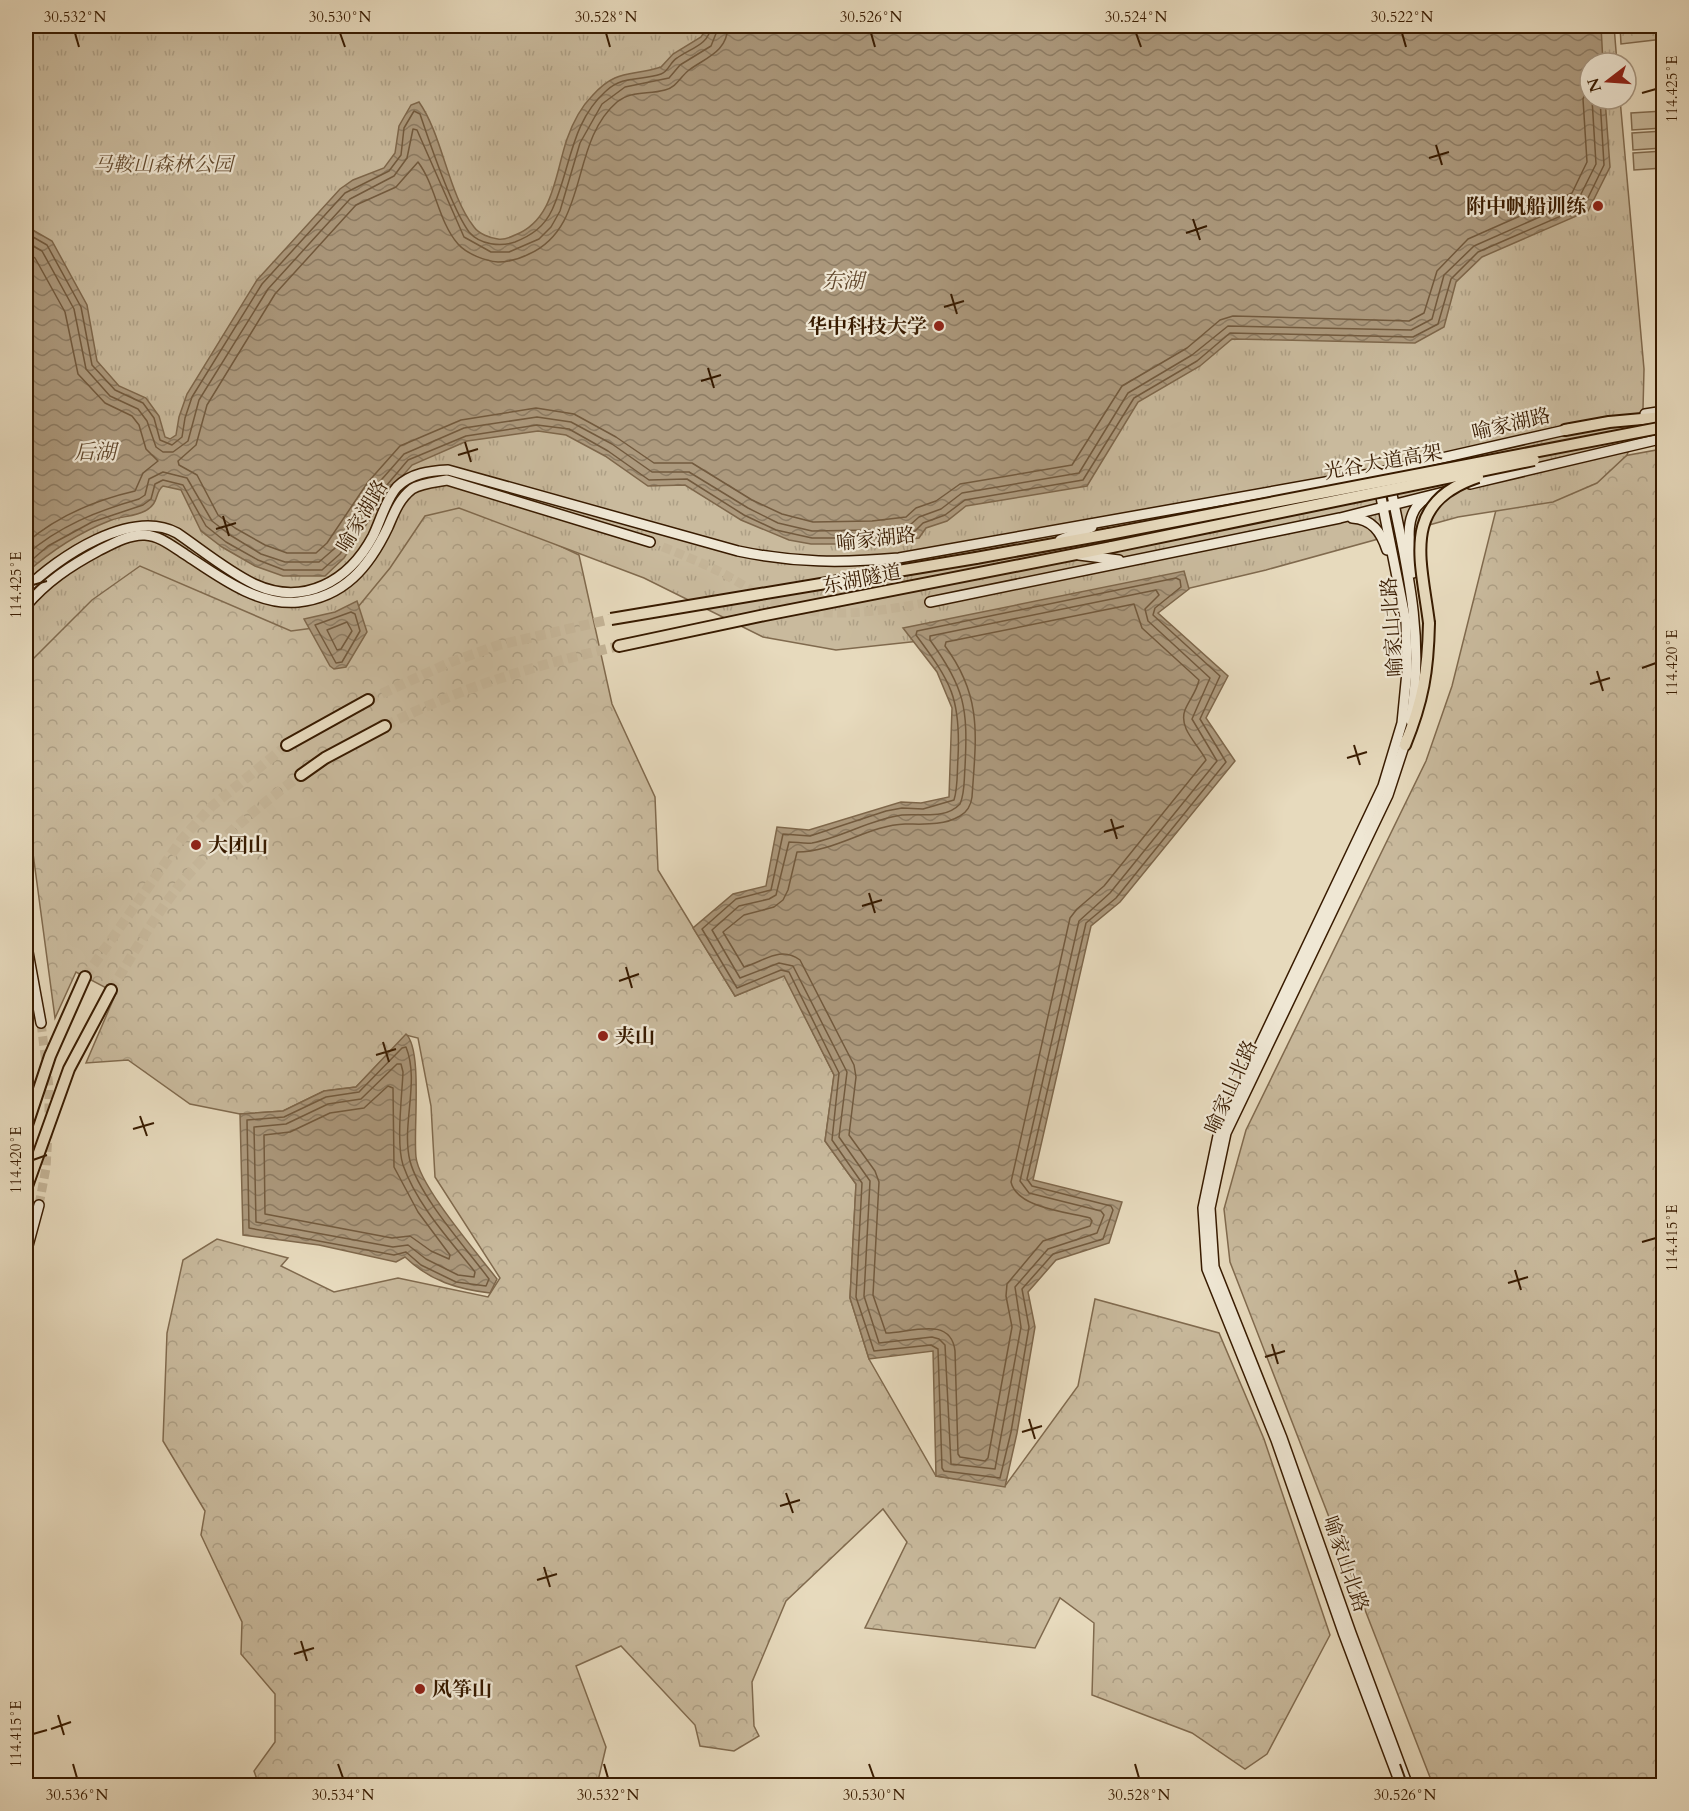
<svg xmlns="http://www.w3.org/2000/svg" width="1689" height="1811" viewBox="0 0 1689 1811" font-family="Cardo,'Noto Serif SC',serif">
<style>
.forest{fill:url(#forest-crowns);stroke:#806a4e;stroke-width:1.5}
.park{fill:url(#park-tufts);stroke:#806a4e;stroke-width:1.5}
.pitch{fill:#c9ba9d;stroke:#806a4e;stroke-width:1.5}
.water{fill:url(#water-waves);stroke:#7e674b;stroke-width:1.5}
.lines{fill:none;stroke-linecap:round;stroke-linejoin:round}
.shore{stroke:#725a3e;stroke-width:1.5}
.secondary-tunnel{stroke:#c4b497;stroke-width:9;stroke-dasharray:9 4.5;stroke-linecap:butt}
.trunk-tunnel{stroke:#c4b497;stroke-width:10;stroke-dasharray:10 5;stroke-linecap:butt}
.secondary-casing{stroke:#381b00;stroke-width:12}
.trunk-casing{stroke:#381b00;stroke-width:14}
.secondary{stroke:#efe7d4;stroke-width:9}
.trunk{stroke:#e7dabd;stroke-width:10}
.trunk-bridge-casing{stroke:#381b00;stroke-width:14;stroke-linecap:butt}
.trunk-bridge{stroke:#e7dabd;stroke-width:10}
.ticks{fill:none;stroke:#381b00;stroke-width:2}
.poi-dot{fill:#8f2418;stroke:#efe7d4;stroke-width:2}
.labels{text-anchor:middle;dominant-baseline:central;stroke-width:4.5;stroke-linejoin:round;paint-order:stroke}
.park-label{font-size:20px;font-style:italic;fill:#644b2f;stroke:#efe7d4}
.poi-label{font-size:20px;font-weight:bold;fill:#381b00;stroke:#efe7d4;text-anchor:start}
.street-label{font-size:20px;fill:#381b00;stroke:#efe7d4}
.water-label{font-size:21px;font-style:italic;fill:#61472c;stroke:#efe7d4}
.neatline{fill:none;stroke:#381b00;stroke-width:2}
.ticks-label{font-size:15px;text-anchor:middle;fill:#381b00}
</style>
<defs>
<pattern id="forest-crowns" width="20" height="18" patternUnits="userSpaceOnUse" patternTransform="scale(1.5)"><rect width="20" height="18" fill="#c9ba9d"/><path d="M2 6a3 3 0 1 1 6 0M12 15a3 3 0 1 1 6 0" fill="none" stroke="#ad9f85"/></pattern>
<pattern id="park-tufts" width="24" height="20" patternUnits="userSpaceOnUse" patternTransform="scale(1.5)"><rect width="24" height="20" fill="#c9ba9d"/><path d="M3 7l-1-3M5 7V3M7 7l1-3M15 17l-1-3M17 17v-4M19 17l1-3" fill="none" stroke="#ad9f85"/></pattern>
<pattern id="water-waves" width="16" height="10" patternUnits="userSpaceOnUse" patternTransform="scale(1.5)"><rect width="16" height="10" fill="#ac997d"/><path d="M0 5q4-4 8 0t8 0" fill="none" stroke="#8d7c64"/></pattern>
</defs>
<rect width="100%" height="100%" fill="#e7dabd"/>
<filter id="stains"><feTurbulence type="fractalNoise" baseFrequency=".00333" numOctaves="4"/><feColorMatrix values="0 0 0 0 .2 0 0 0 0 .09 0 0 0 0 .02 0 0 0 .5 -.17"/></filter>
<radialGradient id="worn" r=".72"><stop offset=".6" stop-color="#630" stop-opacity="0"/><stop offset="1" stop-color="#630" stop-opacity=".3"/></radialGradient>
<!-- forest -->
<g class="forest">
<polygon points="1620,26 1663,26 1663,39 1621,44"/>
<polygon points="1662,449 1663,1785 1433,1785 1230,1262 1224,1209 1246,1130 1426,761 1452,686 1498,502 1525,474"/>
<polygon points="449,493 579,555 612,704 655,797 658,870 735,996 784,975 834,1075 825,1141 856,1184 850,1298 869,1359 936,1476 1005,1486 1078,1386 1095,1299 1219,1333 1264,1439 1330,1635 1267,1754 1245,1769 1192,1733 1092,1695 1094,1623 1060,1598 1035,1648 865,1628 907,1542 883,1509 786,1601 752,1682 754,1726 759,1736 734,1751 700,1746 695,1725 621,1646 576,1666 606,1747 597,1785 259,1785 254,1771 275,1742 275,1694 241,1654 242,1622 201,1535 205,1511 163,1441 167,1333 183,1260 217,1239 288,1258 281,1266 334,1292 398,1278 488,1297 500,1278 435,1177 431,1106 418,1038 406,1035 356,1087 324,1091 283,1111 240,1114 190,1104 128,1060 86,1063 116,993 76,972 55,1018 26,801 26,636 122,557 357,601 420,502"/>
</g>
<!-- park -->
<polygon class="park" points="26,26 1614,26 1617,63 1590,63 1590,99 1620,99 1644,369 1643,409 1627,455 1597,483 1553,502 1458,517 1266,570 1004,632 836,650 763,637 644,578 459,508 425,516 390,568 344,624 291,631 140,566 92,600 26,666"/>
<!-- pitch -->
<g class="pitch">
<polygon points="1663,111 1663,128 1632,130 1631,113"/>
<polygon points="1663,131 1663,148 1633,150 1632,133"/>
<polygon points="1663,151 1663,168 1634,170 1633,153"/>
</g>
<!-- water -->
<g class="water">
<path d="M708,26H1601L1603,63H1590V99H1605L1610,167L1588,211L1482,257L1456,282L1444,327L1415,343L1232,339L1200,366L1138,402L1087,486L966,506L947,521L926,528L919,538L873,544H811L789,540L741,520L685,485L648,486L605,456L566,435L538,431L467,441L412,465L386,495L344,558L325,576H283L255,566L222,547L201,531L181,490L163,486C154,493 160,503 145,511C134,517 120,516 109,521C78,533 51,551 26,573V226L52,241L87,305L97,361L119,386L146,398L159,416L165,437L170,439L176,435L179,417L187,394L257,280L340,189L353,180L384,168L395,153L399,126L411,105L419,102C443,136 448,194 474,227C479,234 490,238 498,239C504,240 509,238 515,235C554,220 555,174 567,139C572,125 581,107 592,96C617,68 631,77 661,67L673,54L701,37Z"/>
<polygon points="1184,571 1189,589 1158,613 1228,676 1206,718 1235,761 1120,902 1091,926 1033,1180 1122,1202 1109,1243 1056,1260 1028,1292 1035,1327 1017,1433 1005,1487 936,1476 933,1351 869,1359 850,1298 856,1184 825,1141 834,1075 784,976 735,996 693,928 733,894 766,886 777,827 809,830 901,802 921,803 949,797 952,708 937,672 903,628"/>
<polygon points="357,601 367,632 346,667 334,669 330,666 304,619 335,612"/>
<path d="M406,1034C423,1050 413,1130 416,1157C419,1186 478,1254 497,1279L490,1293C457,1289 430,1281 405,1257L396,1262L319,1245L243,1235L240,1114L283,1111L324,1091L356,1087Z"/>
</g>
<g class="lines">
<!-- shore -->
<g class="shore">
<path d="M728,26C727,52 707,57 689,70C680,77 677,87 665,90C648,95 632,90 617,102C569,143 590,227 529,254C519,259 509,262 498,262C485,261 467,254 458,244C438,221 436,186 418,162L396,187L356,205L275,294L207,405L196,445L178,461L179,465L197,475L218,515L235,528L265,545L287,553H316L327,543L368,482L400,446L461,420L536,408L574,414L616,437L654,463H692L752,500L782,514L813,522L872,521L906,517L916,508L936,501L960,484L1072,465L1122,386L1187,348L1220,320L1233,316L1409,321L1424,313L1437,271L1468,239L1572,193L1587,162L1583,99L1590,83"/>
<path d="M26,233L47,245L81,307L92,365L115,390L143,403L154,418L160,440L172,445L182,437L185,418L192,397L262,284L345,193L389,171L401,155L404,128L414,111L420,114C430,144 451,207 469,232C480,245 501,247 515,242C532,235 544,227 552,210C571,169 570,123 606,91C623,75 641,81 661,74C669,71 670,62 677,58C691,48 709,45 711,26"/>
<polyline points="26,242 42,251 74,309 86,369 110,396 138,409 147,421 156,447 163,452 173,452 188,441 199,400 268,289 350,199 394,176 407,158 413,129 417,130 464,237 491,252 509,252 539,239 551,227 560,211 580,143 602,104 625,87 669,78 680,65 711,46 719,26"/>
<path d="M26,252L35,258L65,312L78,374L105,403L132,416L139,425L146,449L158,461L143,473L135,491C96,500 56,517 26,543"/>
<path d="M26,555C59,526 97,511 139,499L145,495L149,479L163,472L187,478L212,521L230,535L261,554L285,562H319L334,549L375,487L404,454L464,428L537,417L571,422L612,444L652,472H689L748,508L778,523L812,531L872,530L910,525L919,517L941,509L962,493L1079,473L1128,393L1192,355L1228,326L1411,330L1432,319L1444,275L1474,246L1578,200L1596,164L1592,99"/>
<polyline points="26,565 48,546 92,522 143,505 151,499 155,484 163,480 183,485 206,526 226,542 258,560 284,570 322,570 340,554 381,492 408,460 466,436 537,425 569,429 608,451 649,480 687,479 744,515 776,530 812,538 873,538 914,532 923,523 945,515 965,500 1083,480 1134,398 1197,361 1230,333 1413,337 1438,324 1451,279 1478,252 1584,206 1604,165 1600,99"/>
<path d="M1176,578L1180,580L1181,587L1155,608L1153,615L1220,676L1200,719L1226,762L1116,898L1086,923L1027,1179L1032,1186L1111,1206L1113,1210L1103,1239L1053,1254L1022,1289L1029,1327L1011,1432L1000,1478L944,1471L942,1468L938,1349L931,1345L874,1351L856,1297L862,1183L832,1140L839,1073L789,972L781,970L737,988L702,929L736,899L771,890L783,834L810,836L886,811L902,808L923,809L954,800C958,787 957,772 958,758C961,698 951,682 916,635L917,631Z"/>
<path d="M1156,590L1159,595L1145,609L1148,621L1210,678L1192,719L1217,761L1110,893L1079,921L1020,1181L1029,1193L1101,1211L1104,1215L1097,1233L1048,1249L1015,1287L1021,1327L995,1469L951,1464L945,1345L939,1339L932,1337L879,1343L864,1296L870,1181L839,1137L847,1072L793,966L779,963L740,978L712,930L739,906L769,899L776,895L789,842C796,842 805,844 812,843C843,837 871,819 902,815C921,813 945,820 960,804C965,793 964,779 965,767C968,708 965,688 930,640V636Z"/>
<path d="M1134,604L1142,628L1199,680C1197,691 1189,700 1185,710C1178,729 1199,745 1206,760L1104,886L1077,909L1070,918L1011,1182C1017,1208 1067,1212 1090,1218L1092,1221L1090,1226L1043,1241L1007,1284L1006,1296L1012,1327L988,1458L985,1461L960,1457L958,1454L955,1351C951,1315 909,1333 886,1333L873,1295L879,1182L875,1171L849,1135L856,1077L854,1065L800,960C780,945 763,962 744,967L723,932L744,915L774,907L783,900L788,890L797,852C835,852 869,825 905,824C923,824 943,826 960,816C967,812 971,805 972,797C976,737 983,697 945,646L946,642Z"/>
<polygon points="351,612 355,614 360,631 342,662 336,663 315,625"/>
<polygon points="347,622 352,631 341,649 337,650 327,630"/>
<path d="M406,1047C420,1082 401,1125 410,1161C419,1196 467,1249 489,1279L486,1286L456,1282L421,1265L406,1252L394,1255L249,1228L247,1120L284,1117L326,1097L359,1092L402,1048Z"/>
<path d="M397,1064H401L403,1072C402,1096 396,1143 403,1165C417,1205 449,1239 475,1272L474,1277L458,1275L426,1259L408,1245L393,1247L256,1222L254,1127L286,1124L328,1104L361,1099Z"/>
<polygon points="388,1086 393,1088 394,1167 418,1212 450,1255 449,1259 431,1251 410,1236 392,1238 265,1214 264,1135 290,1132 330,1113 364,1108"/>
</g>
<!-- secondary-tunnel -->
<g class="secondary-tunnel">
<path d="M650,542C676,552 701,562 726,575C747,587 768,602 792,608C837,619 885,610 930,602"/>
<polyline points="41,1023 49,1087 49,1120"/>
<polyline points="39,1205 46,1168 48,1133"/>
</g>
<!-- trunk-tunnel -->
<g class="trunk-tunnel">
<polyline points="368,700 451,662 499,645 611,619"/>
<path d="M385,726C464,686 533,666 619,646"/>
<polyline points="85,977 182,839 211,807 287,745"/>
<path d="M111,990C133,954 155,915 182,882C217,841 257,807 301,775"/>
</g>
<!-- secondary casing -->
<g class="secondary-casing">
<g id="secondary">
<polyline points="1645,414 1664,411"/>
<polyline points="1470,484 1664,438"/>
<path d="M1390,485C1406,562 1426,641 1410,720"/>
<polyline points="1379,487 1406,622 1407,672 1402,723 1383,786 1219,1131 1203,1208 1207,1269 1276,1440 1344,1635 1401,1786"/>
<path d="M1352,518C1372,519 1381,532 1387,550"/>
<polyline points="1060,540 1092,527"/>
<polyline points="1079,555 1119,560"/>
<path d="M1413,573C1410,550 1401,511 1427,498"/>
<path d="M26,589C58,557 131,508 177,533C202,550 227,571 254,584C304,607 349,581 373,536C380,522 386,499 397,487C411,473 430,471 448,470L738,551C795,563 842,563 899,558L1376,473L1570,429"/>
<polyline points="930,602 1340,518 1448,491"/>
<path d="M26,606C46,582 70,566 98,551C112,544 129,534 145,535C161,536 173,547 186,555C218,576 257,606 298,602C344,597 369,567 388,527C394,513 399,499 412,489C421,483 436,482 447,480L650,542"/>
<polyline points="1406,740 1388,795 1226,1133 1210,1208 1214,1267 1282,1438 1351,1633 1408,1786"/>
<polyline points="26,941 41,1023"/>
<polyline points="26,996 28,1055 26,1082"/>
<polyline points="26,1253 39,1205"/>
</g>
</g>
<!-- trunk casing -->
<g class="trunk-casing">
<g id="trunk">
<polyline points="1565,430 1609,422 1664,417"/>
<polyline points="976,558 1109,534"/>
<polyline points="619,646 765,615 1112,547"/>
<polyline points="287,745 368,700"/>
<path d="M1405,745C1423,701 1428,671 1429,623"/>
<polyline points="301,775 325,758 385,726"/>
<polyline points="26,1128 50,1056 85,977"/>
<polyline points="26,1189 69,1069 111,990"/>
</g>
</g>
<!-- secondary -->
<use href="#secondary" class="secondary"/>
<!-- trunk -->
<use href="#trunk" class="trunk"/>
<!-- trunk-bridge casing -->
<g class="trunk-bridge-casing">
<g id="trunk-bridge">
<polyline points="1109,534 1664,427"/>
<polyline points="1112,547 1534,460"/>
<polyline points="611,619 976,558"/>
<path d="M1429,623C1421,559 1400,503 1478,477"/>
</g>
</g>
<!-- trunk-bridge -->
<use href="#trunk-bridge" class="trunk-bridge"/>
</g>
<!-- ticks -->
<path class="ticks" d="M75,33L79,47M340,33L345,47M606,33L610,47M871,33L875,47M1136,33L1141,47M1402,33L1406,47M1642,93L1656,89M1436,145L1442,165M1429,158L1449,152M1193,219L1200,240M1186,233L1207,226M951,294L957,314M944,307L964,301M708,368L714,388M701,381L721,375M465,442L471,462M458,455L478,449M223,516L229,536M216,529L236,523M33,585L47,581M1642,668L1656,663M1597,671L1603,691M1590,684L1610,678M1354,745L1360,765M1347,758L1367,752M1111,819L1117,839M1104,832L1124,826M869,893L875,913M862,906L882,900M626,967L632,988M619,981L639,974M383,1042L389,1062M376,1055L396,1049M140,1116L147,1136M133,1129L154,1123M33,1160L47,1155M1642,1242L1656,1238M1515,1270L1521,1290M1508,1283L1528,1277M1272,1344L1278,1364M1265,1357L1285,1351M1029,1419L1035,1439M1022,1432L1042,1426M786,1493L793,1513M780,1506L800,1500M544,1567L550,1587M537,1580L557,1574M301,1641L307,1661M294,1654L314,1648M58,1715L64,1735M51,1729L71,1722M33,1734L47,1730M73,1764L77,1778M338,1764L343,1778M604,1764L608,1778M869,1764L874,1778M1135,1764L1139,1778M1400,1764L1405,1778"/>
<!-- markers -->
<g class="poi-dot">
<circle cx="1598" cy="206" r="6"/>
<circle cx="939" cy="326" r="6"/>
<circle cx="196" cy="845" r="6"/>
<circle cx="603" cy="1036" r="6"/>
<circle cx="420" cy="1689" r="6"/>
</g>
<g class="labels">
<!-- park labels -->
<g class="park-label">
<text x="163" y="164">马鞍山森林公园</text>
</g>
<!-- poi labels -->
<g class="poi-label">
<text x="1586" y="206" text-anchor="end">附中帆船训练</text>
<text x="927" y="326" text-anchor="end">华中科技大学</text>
<text x="208" y="845">大团山</text>
<text x="615" y="1036">夹山</text>
<text x="432" y="1689">风筝山</text>
</g>
<!-- street labels -->
<g class="street-label">
<text transform="translate(1511 424) rotate(-13)">喻家湖路</text>
<text transform="translate(1383 462) rotate(-10)">光谷大道高架</text>
<text transform="translate(362 516) rotate(-59)">喻家湖路</text>
<text transform="translate(876 539) rotate(-6)">喻家湖路</text>
<text transform="translate(862 579) rotate(-11)">东湖隧道</text>
<text transform="translate(1392 627) rotate(-94)">喻家山北路</text>
<text transform="translate(1231 1087) rotate(-66)">喻家山北路</text>
<text transform="translate(1346 1564) rotate(71)">喻家山北路</text>
</g>
<!-- water labels -->
<g class="water-label">
<text x="843" y="281">东湖</text>
<text x="95" y="452">后湖</text>
</g>
</g>
<!-- margin -->
<rect width="1689" height="1811" fill="none" stroke="#e7dabd" stroke-width="66"/>
<!-- north arrow -->
<g transform="translate(1608 81) rotate(253)"><circle r="28" fill="#efe7d4" stroke="#a6957f" stroke-width="1.5"/>
<path d="M0-4.5L10 22L0 15L-10 22Z" fill="#8f2418"/>
<text y="-9" font-size="16" font-weight="bold" text-anchor="middle" fill="#381b00">N</text>
</g>
<rect x="33" y="33" width="1623" height="1745" class="neatline"/>
<g class="ticks-label">
<text x="75" y="22">30.532°N</text>
<text x="340" y="22">30.530°N</text>
<text x="606" y="22">30.528°N</text>
<text x="871" y="22">30.526°N</text>
<text x="1136" y="22">30.524°N</text>
<text x="1402" y="22">30.522°N</text>
<text transform="translate(1672 89) rotate(-90)" y="5">114.425°E</text>
<text transform="translate(16 585) rotate(-90)" y="5">114.425°E</text>
<text transform="translate(1672 663) rotate(-90)" y="5">114.420°E</text>
<text transform="translate(16 1160) rotate(-90)" y="5">114.420°E</text>
<text transform="translate(1672 1238) rotate(-90)" y="5">114.415°E</text>
<text transform="translate(16 1734) rotate(-90)" y="5">114.415°E</text>
<text x="77" y="1800">30.536°N</text>
<text x="343" y="1800">30.534°N</text>
<text x="608" y="1800">30.532°N</text>
<text x="874" y="1800">30.530°N</text>
<text x="1139" y="1800">30.528°N</text>
<text x="1405" y="1800">30.526°N</text>
</g>
<rect width="100%" height="100%" filter="url(#stains)"/>
<rect width="100%" height="100%" fill="url(#worn)"/>
</svg>
